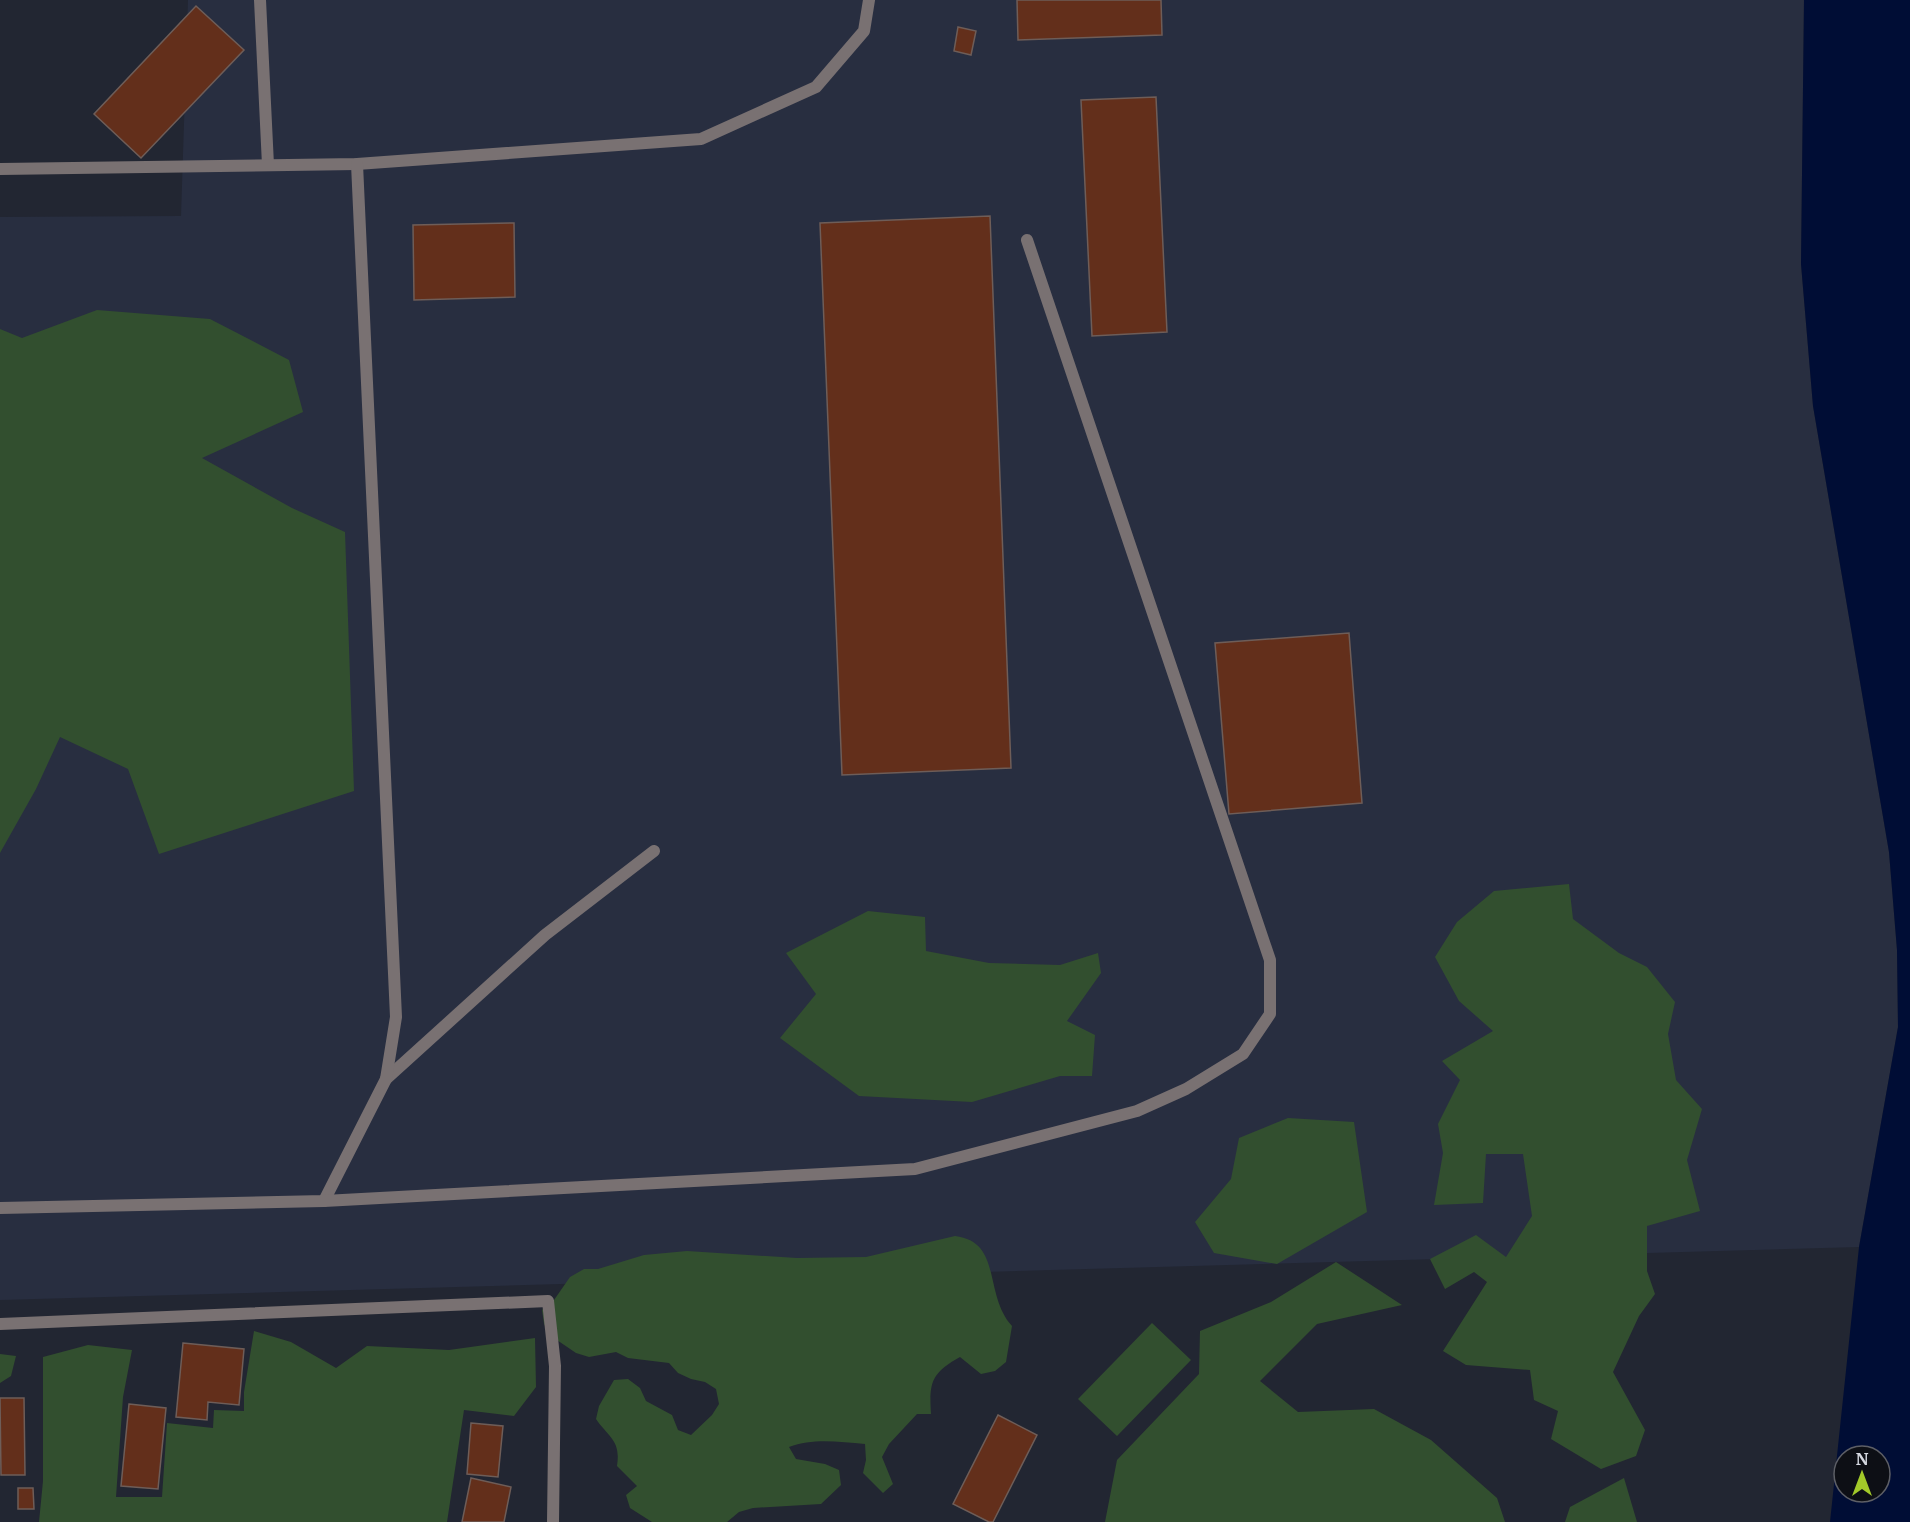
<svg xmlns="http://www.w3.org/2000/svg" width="1910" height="1522" viewBox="0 0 1910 1522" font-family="Merriweather,serif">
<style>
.built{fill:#282e40}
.green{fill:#324f2f}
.water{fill:#000d35;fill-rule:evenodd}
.building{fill:#632f1b;stroke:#6e5d58;stroke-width:1.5}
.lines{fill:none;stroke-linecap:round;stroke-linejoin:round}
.service{stroke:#797172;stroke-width:12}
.minor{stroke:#797172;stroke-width:12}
</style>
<rect width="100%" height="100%" fill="#222632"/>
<!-- built -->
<polygon class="built" points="188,0 1804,0 1801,264 1813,406 1889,852 1897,950 1898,1027 1859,1247 0,1300 0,217 181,216"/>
<!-- green -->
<g class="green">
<polygon points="97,310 210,319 289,360 303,412 202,458 292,508 345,532 354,791 159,854 128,769 60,737 36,789 0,853 0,329 22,338"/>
<polygon points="1569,884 1573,919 1619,953 1647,967 1675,1002 1668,1034 1676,1080 1702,1109 1687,1160 1700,1211 1647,1226 1647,1271 1655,1294 1639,1316 1613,1372 1645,1430 1636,1456 1601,1469 1551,1439 1558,1411 1534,1400 1530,1370 1466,1365 1443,1351 1487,1282 1474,1272 1445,1289 1430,1259 1476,1235 1506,1257 1532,1216 1523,1154 1486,1154 1483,1203 1434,1205 1443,1153 1438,1124 1460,1080 1442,1061 1493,1031 1459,1001 1435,957 1457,922 1494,891"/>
<polygon points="868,911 925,917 926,951 989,963 1060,965 1098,953 1101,973 1067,1021 1095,1035 1092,1076 1060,1076 972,1102 859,1096 780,1038 816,994 786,953"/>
<polygon points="1288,1118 1354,1122 1367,1212 1277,1264 1214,1253 1195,1222 1231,1179 1239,1138"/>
<path d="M955,1236C1003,1242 983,1294 1012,1326L1006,1362L995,1371L981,1374L960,1357C931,1373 929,1383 931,1414H917L889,1444L882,1457L893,1484L883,1493L863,1473L866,1460L865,1444C839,1442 813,1438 789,1447L796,1459L825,1464L839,1470L841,1485L821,1504L753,1508L739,1512L727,1522H652L630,1508L626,1495L637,1486L617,1466C621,1440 609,1438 596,1419L599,1406L614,1380L628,1379L640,1388L646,1401L672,1415L678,1430L691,1435L712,1415L719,1404L716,1389L705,1382L691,1379L678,1373L669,1363L628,1358L616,1352L589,1357L576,1353L551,1336L544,1324L542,1310L554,1300L570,1277L584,1269H598L644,1255L687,1251L797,1258L866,1257Z"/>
<polygon points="1336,1262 1402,1305 1317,1324 1260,1381 1298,1412 1374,1409 1431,1440 1497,1498 1505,1522 1105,1522 1117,1460 1199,1374 1200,1331 1271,1302"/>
<polygon points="1152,1323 1191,1360 1117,1436 1078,1399"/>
<polygon points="254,1331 291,1342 336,1368 367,1346 449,1350 535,1338 536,1387 514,1416 464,1410 447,1522 39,1522 43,1481 43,1357 88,1345 132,1350 123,1397 116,1497 162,1497 167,1423 213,1428 214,1410 244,1411 244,1392"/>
<polygon points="0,1354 16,1356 11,1376 0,1383"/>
<polygon points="1624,1478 1637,1522 1565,1522 1570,1507"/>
</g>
<!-- water -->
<path class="water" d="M1804,0H1910V1522H1830L1859,1247L1898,1027L1897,950L1889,852L1813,406L1801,264ZM1844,1456H1880V1492H1844Z"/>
<!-- building -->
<g class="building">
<polygon points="1017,0 1161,0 1162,35 1018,40"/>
<polygon points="196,6 244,50 141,158 94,114"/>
<polygon points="958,27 976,31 971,55 954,51"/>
<polygon points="1156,97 1167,332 1092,336 1081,100"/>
<polygon points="990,216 1011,768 842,775 820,223"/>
<polygon points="514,223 515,297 414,300 413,225"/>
<polygon points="1349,633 1362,803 1229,814 1215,643"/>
<polygon points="183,1343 244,1349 239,1405 208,1402 207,1420 176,1417"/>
<polygon points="0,1398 24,1398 25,1475 1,1475"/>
<polygon points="129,1404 166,1408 158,1489 121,1486"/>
<polygon points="998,1415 1037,1435 993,1522 989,1522 953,1504"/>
<polygon points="471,1423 503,1426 498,1477 467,1474"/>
<polygon points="471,1478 511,1487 504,1522 462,1522"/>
<polygon points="18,1488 33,1488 34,1509 18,1509"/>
</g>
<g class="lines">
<!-- service -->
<g class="service">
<polyline points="260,0 268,165"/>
<polyline points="0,169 357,164 701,139 816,87 864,31 869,0"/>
<polyline points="386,1079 545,935 654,851"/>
<polyline points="324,1201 386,1079 396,1017 357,164"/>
<polyline points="0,1208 324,1201 915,1169 1137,1111 1186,1089 1243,1054 1270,1014 1270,960 1027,240"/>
</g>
<!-- minor -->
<polyline class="minor" points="0,1324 548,1301 555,1366 553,1522"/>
</g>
<!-- north arrow -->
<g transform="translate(1862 1474)"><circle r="28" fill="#0d0f15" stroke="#5d5f66" stroke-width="1.5"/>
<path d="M0-4.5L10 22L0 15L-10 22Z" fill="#a2c929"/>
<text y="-9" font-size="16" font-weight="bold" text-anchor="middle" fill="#d5d8e0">N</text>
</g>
</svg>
